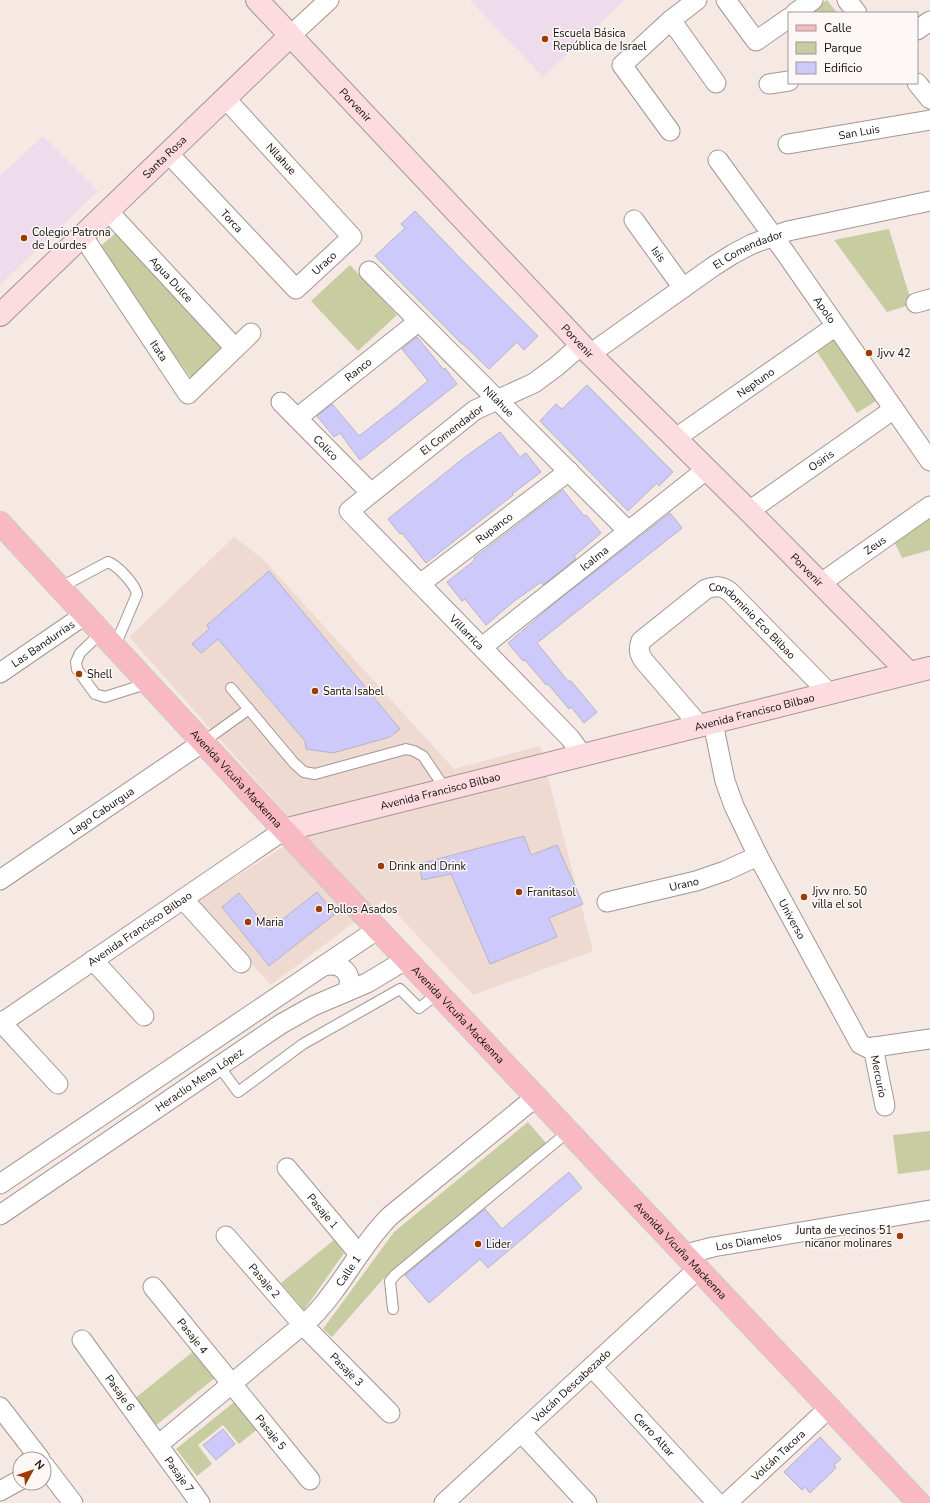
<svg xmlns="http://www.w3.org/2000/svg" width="930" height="1503" viewBox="0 0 930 1503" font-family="'Nunito Sans',sans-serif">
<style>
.built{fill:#efdad2}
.education{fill:#eedbec}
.green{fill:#c7cca1}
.building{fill:#cdcafb;stroke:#b5b4c0}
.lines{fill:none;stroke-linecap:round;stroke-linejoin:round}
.lane-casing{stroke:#a29692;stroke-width:12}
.street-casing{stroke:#a29692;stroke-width:21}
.secondary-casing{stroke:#a29692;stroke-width:24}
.primary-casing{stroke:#cbcaca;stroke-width:24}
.lane{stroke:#fff;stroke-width:10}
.street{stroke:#fff;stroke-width:19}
.secondary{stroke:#fcdce1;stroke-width:22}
.primary{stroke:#f9b9c2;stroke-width:22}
.poi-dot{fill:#9e3b00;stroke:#fdf8f6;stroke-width:1.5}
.labels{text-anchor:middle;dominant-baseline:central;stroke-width:3;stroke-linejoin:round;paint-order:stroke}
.poi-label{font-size:11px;fill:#120e0c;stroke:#fdf8f6;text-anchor:start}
.street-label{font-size:11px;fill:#120e0c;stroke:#fdf8f6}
</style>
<rect width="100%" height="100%" fill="#f6e9e4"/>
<!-- built -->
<polygon class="built" points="234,537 263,559 454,769 540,746 593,951 473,995 384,900 271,985 195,902 304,834 129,637"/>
<!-- education -->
<g class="education">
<polygon points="470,0 625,0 543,77"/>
<polygon points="43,136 98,191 0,285 0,176"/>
</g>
<!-- green -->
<g class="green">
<polygon points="827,0 837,13 809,13"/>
<polygon points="889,229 912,304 887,312 834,240"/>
<polygon points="118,231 223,349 192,379 96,250"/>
<polygon points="350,265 397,315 358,351 311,301"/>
<polygon points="834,338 876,401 857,413 816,350"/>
<polygon points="930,514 930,550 902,558 894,541"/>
<polygon points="528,1122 546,1143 383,1279 332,1337 323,1329 394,1232"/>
<polygon points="930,1131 930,1170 898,1174 893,1135"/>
<polygon points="334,1240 344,1253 304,1310 281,1283"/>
<polygon points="195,1350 216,1377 155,1426 134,1399"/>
<polygon points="238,1399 260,1427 239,1444 223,1425 198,1445 212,1464 197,1476 176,1449"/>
</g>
<!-- building -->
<g class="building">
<polygon points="415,211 461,259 538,336 524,350 517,342 489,369 463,344 462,344 375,256 405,228 401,224"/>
<polygon points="417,337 444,370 445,368 457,384 360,460 340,433 334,437 317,416 332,404 359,436 394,409 428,381 402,349"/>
<polygon points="587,385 673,472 659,486 657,483 628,511 540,421 556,404 562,409"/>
<polygon points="500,432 520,457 526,453 541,472 512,494 513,495 426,563 402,533 400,534 388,519 465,457"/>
<polygon points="563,490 584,516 586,515 601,533 574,556 576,559 543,585 541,582 513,602 486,625 465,599 462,601 447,582 475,560 474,558"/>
<polygon points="670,513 682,528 537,643 568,681 571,681 597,712 584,723 571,707 569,709 548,684 546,685 525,660 523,661 508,643 556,602"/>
<polygon points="269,571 400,729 390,737 333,753 306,749 305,741 218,639 201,653 192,644 209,629 207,625"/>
<polygon points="524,836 531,855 557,845 583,904 549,918 557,937 490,964 451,874 422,880 419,864"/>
<polygon points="317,892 335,914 269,966 222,907 239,893 269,930"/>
<polygon points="569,1172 582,1188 488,1268 480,1259 429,1303 405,1275 485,1209 502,1229"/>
<polygon points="223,1429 235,1444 216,1460 203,1445"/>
<polygon points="820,1437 841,1459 834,1465 836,1468 810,1493 805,1487 802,1490 784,1472"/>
</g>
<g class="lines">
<!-- lane casing -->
<g class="lane-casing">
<g id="lane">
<path d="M61,587L108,562C117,565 135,584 137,594L115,646"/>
<polyline points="102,632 80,653 76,662 77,669 95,694 105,697 149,683"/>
<polyline points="231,688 294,763 304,772 315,774 406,749 414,751 423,756 446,790"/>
<polyline points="203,742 249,709"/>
<polyline points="219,1066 238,1092 303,1044 400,989 419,1008 439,993"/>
<polyline points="393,1309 390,1281 395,1275 569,1131"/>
</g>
</g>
<!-- street casing -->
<g class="street-casing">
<g id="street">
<polyline points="726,0 756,41 789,18"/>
<polyline points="847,0 857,13"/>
<polyline points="795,13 813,0"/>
<polyline points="671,20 716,83"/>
<polyline points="917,30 930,21"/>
<polyline points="290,36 329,0"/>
<polyline points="917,83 930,99"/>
<polyline points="769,84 789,81"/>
<polyline points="670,131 622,65 671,20 697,0"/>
<path id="s1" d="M788,144L930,120"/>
<path id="s2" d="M168,153L296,289L352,237L225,98"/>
<path id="s3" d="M718,160L784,251L930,461"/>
<path id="s4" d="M108,211L235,348"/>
<path id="s5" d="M634,220L683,288"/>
<path id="s6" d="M82,235L188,394L251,333"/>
<path id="s7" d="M369,271L628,531"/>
<polyline points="916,303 930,299"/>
<path id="s8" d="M581,345L557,366L534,383L475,410L349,511L570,738L583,756"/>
<path id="s9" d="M590,354L714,266L733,254L752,244L788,231L930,201"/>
<path id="s10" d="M281,402L371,493"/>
<path id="s11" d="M297,418L419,321"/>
<path id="s12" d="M676,438L836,326"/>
<path id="s13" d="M749,511L894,409"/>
<path id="s14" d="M821,583L930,506"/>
<path id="s15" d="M420,584L569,471"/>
<path id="s16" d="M482,647L707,469"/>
<path id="s17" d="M0,673L86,614"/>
<path id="s18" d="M713,723L725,781L734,806L758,856L860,1044L868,1048L930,1039"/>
<path id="s19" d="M700,726L644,661C639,654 638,649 641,641L706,589C716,586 721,585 730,592L829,693"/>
<path id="s20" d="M0,880L203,742"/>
<polyline points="183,899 241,963"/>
<path id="s21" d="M607,902L696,881L725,871L758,856"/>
<polyline points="93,960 144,1016"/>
<path d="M324,966C342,961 356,976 346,992"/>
<polyline points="0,1021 58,1084"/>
<path id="s22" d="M0,1024L284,830"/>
<path id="s23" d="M873,1047L885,1106"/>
<path id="s24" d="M287,1168L359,1254"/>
<polyline points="0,1184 378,929"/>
<path id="s25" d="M0,1215L281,1024L313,1006L367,983L407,959"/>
<path id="s26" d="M226,1236L303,1325L390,1413"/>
<path id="s27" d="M686,1254L713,1247L930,1210"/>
<path id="s28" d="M153,1287L310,1480"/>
<path id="s29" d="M82,1340L200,1503"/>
<path id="s30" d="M592,1367L717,1503"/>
<polyline points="0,1407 40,1459"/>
<polyline points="521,1432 587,1503"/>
<path id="s31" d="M158,1445L312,1317C342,1287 360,1246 390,1216L537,1096"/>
<polyline points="44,1465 73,1503"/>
<polyline points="0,1491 20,1480"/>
<path id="s32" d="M444,1503L699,1268"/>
<path id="s33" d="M727,1503L830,1407"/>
</g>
</g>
<!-- secondary casing -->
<g class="secondary-casing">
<g id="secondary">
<path id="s34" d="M257,0L590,354L749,511L909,673"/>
<path id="s35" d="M0,315L290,36"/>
<path id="s36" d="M284,830L930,668"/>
</g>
</g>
<!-- primary casing -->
<g class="primary-casing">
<g id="primary">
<path id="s37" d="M0,523L284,830L919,1503"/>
</g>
</g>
<!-- lane -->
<use href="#lane" class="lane"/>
<!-- street -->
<use href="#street" class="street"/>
<!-- secondary -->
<use href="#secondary" class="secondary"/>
<!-- primary -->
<use href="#primary" class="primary"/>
</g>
<!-- markers -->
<g class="poi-dot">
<circle cx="545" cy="39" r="4"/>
<circle cx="24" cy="238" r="4"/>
<circle cx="869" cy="353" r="4"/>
<circle cx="79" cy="674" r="4"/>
<circle cx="315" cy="691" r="4"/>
<circle cx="381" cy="866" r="4"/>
<circle cx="519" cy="892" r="4"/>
<circle cx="804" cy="897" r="4"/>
<circle cx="319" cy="909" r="4"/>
<circle cx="248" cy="922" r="4"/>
<circle cx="900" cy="1236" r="4"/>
<circle cx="478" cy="1244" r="4"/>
</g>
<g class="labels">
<!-- poi labels -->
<g class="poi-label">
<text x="553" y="33">Escuela Básica<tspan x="553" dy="13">República de Israel</tspan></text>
<text x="32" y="232">Colegio Patrona<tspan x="32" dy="13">de Lourdes</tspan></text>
<text x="877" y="353">Jjvv 42</text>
<text x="87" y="674">Shell</text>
<text x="323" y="691">Santa Isabel</text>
<text x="389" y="866">Drink and Drink</text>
<text x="812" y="891">Jjvv nro. 50<tspan x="812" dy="13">villa el sol</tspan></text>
<text x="527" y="892">Franitasol</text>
<text x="327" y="909">Pollos Asados</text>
<text x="256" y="922">Maria</text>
<text x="892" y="1230" text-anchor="end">Junta de vecinos 51<tspan x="892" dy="13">nicanor molinares</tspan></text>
<text x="486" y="1244">Lider</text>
</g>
<!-- street labels -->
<g class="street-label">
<text stroke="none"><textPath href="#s34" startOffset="144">Porvenir</textPath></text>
<text stroke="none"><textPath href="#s1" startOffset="72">San Luis</textPath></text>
<text stroke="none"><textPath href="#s35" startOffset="228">Santa Rosa</textPath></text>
<text transform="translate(281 159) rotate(47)">Nilahue</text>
<text stroke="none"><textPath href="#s2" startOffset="93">Torca</textPath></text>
<text stroke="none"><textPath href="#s9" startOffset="190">El Comendador</textPath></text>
<text stroke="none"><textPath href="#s5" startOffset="42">Isis</textPath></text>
<text stroke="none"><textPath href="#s2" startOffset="225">Uraco</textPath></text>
<text stroke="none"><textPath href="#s4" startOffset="93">Agua Dulce</textPath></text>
<text stroke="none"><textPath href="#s3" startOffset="184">Apolo</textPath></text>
<text stroke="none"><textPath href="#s34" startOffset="468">Porvenir</textPath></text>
<text stroke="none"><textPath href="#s6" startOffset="139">Itata</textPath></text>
<text stroke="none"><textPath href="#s11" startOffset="78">Ranco</textPath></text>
<text stroke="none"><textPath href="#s12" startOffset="97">Neptuno</textPath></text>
<text stroke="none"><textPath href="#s7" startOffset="184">Nilahue</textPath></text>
<text transform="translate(452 430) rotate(-37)">El Comendador</text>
<text stroke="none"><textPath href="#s10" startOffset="64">Colico</textPath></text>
<text stroke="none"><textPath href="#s13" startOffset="88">Osiris</textPath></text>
<text stroke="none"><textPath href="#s15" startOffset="93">Rupanco</textPath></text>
<text stroke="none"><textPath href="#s14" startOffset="66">Zeus</textPath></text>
<text stroke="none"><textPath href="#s16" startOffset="143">Icalma</textPath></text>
<text stroke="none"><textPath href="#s34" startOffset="792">Porvenir</textPath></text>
<text stroke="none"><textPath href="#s19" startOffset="250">Condominio Eco Bilbao</textPath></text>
<text stroke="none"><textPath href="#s8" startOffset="456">Villarrica</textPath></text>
<text stroke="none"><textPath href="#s17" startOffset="52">Las Bandurrias</textPath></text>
<text stroke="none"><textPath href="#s36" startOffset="485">Avenida Francisco Bilbao</textPath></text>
<text stroke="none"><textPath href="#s37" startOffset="348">Avenida Vicuña Mackenna</textPath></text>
<text stroke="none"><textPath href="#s36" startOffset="161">Avenida Francisco Bilbao</textPath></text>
<text stroke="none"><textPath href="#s20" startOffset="123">Lago Caburgua</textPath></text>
<text stroke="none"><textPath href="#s21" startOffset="79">Urano</textPath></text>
<text stroke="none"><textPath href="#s18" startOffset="213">Universo</textPath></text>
<text stroke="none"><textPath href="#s22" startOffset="169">Avenida Francisco Bilbao</textPath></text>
<text stroke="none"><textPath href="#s37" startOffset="672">Avenida Vicuña Mackenna</textPath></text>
<text stroke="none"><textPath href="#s23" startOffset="30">Mercurio</textPath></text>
<text stroke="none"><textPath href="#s25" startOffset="241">Heraclio Mena López</textPath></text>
<text stroke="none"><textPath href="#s24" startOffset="56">Pasaje 1</textPath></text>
<text stroke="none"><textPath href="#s27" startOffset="64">Los Diamelos</textPath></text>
<text stroke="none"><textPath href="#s37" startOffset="996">Avenida Vicuña Mackenna</textPath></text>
<text stroke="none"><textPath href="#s31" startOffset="259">Calle 1</textPath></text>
<text stroke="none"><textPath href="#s26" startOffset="59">Pasaje 2</textPath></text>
<text stroke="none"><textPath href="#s28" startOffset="63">Pasaje 4</textPath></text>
<text stroke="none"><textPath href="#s26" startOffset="180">Pasaje 3</textPath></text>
<text stroke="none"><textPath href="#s32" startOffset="173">Volcán Descabezado</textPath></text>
<text stroke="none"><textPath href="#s29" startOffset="65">Pasaje 6</textPath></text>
<text stroke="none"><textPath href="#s28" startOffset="187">Pasaje 5</textPath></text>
<text stroke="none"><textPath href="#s30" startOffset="92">Cerro Altar</textPath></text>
<text stroke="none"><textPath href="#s33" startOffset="70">Volcán Tacora</textPath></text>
<text stroke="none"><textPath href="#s29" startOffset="166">Pasaje 7</textPath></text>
</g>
</g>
<!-- legend -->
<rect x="788" y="12" width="130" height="72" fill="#fdf8f6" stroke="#9f9a98"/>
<rect x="796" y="25" width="20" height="6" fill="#f9b9c2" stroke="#9f9a98"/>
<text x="824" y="32" font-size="12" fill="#120e0c">Calle</text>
<rect x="796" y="42" width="20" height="12" fill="#c7cca1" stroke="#9f9a98"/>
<text x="824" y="52" font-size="12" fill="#120e0c">Parque</text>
<rect x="796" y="62" width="20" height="12" fill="#cdcafb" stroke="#9f9a98"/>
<text x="824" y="72" font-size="12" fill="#120e0c">Edificio</text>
<!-- north arrow -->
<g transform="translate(32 1471) rotate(50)"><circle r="19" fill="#fdf8f6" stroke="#9f9a98"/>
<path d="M0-3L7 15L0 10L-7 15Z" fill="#9e3b00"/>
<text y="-6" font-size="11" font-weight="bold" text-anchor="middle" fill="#120e0c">N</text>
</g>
</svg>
